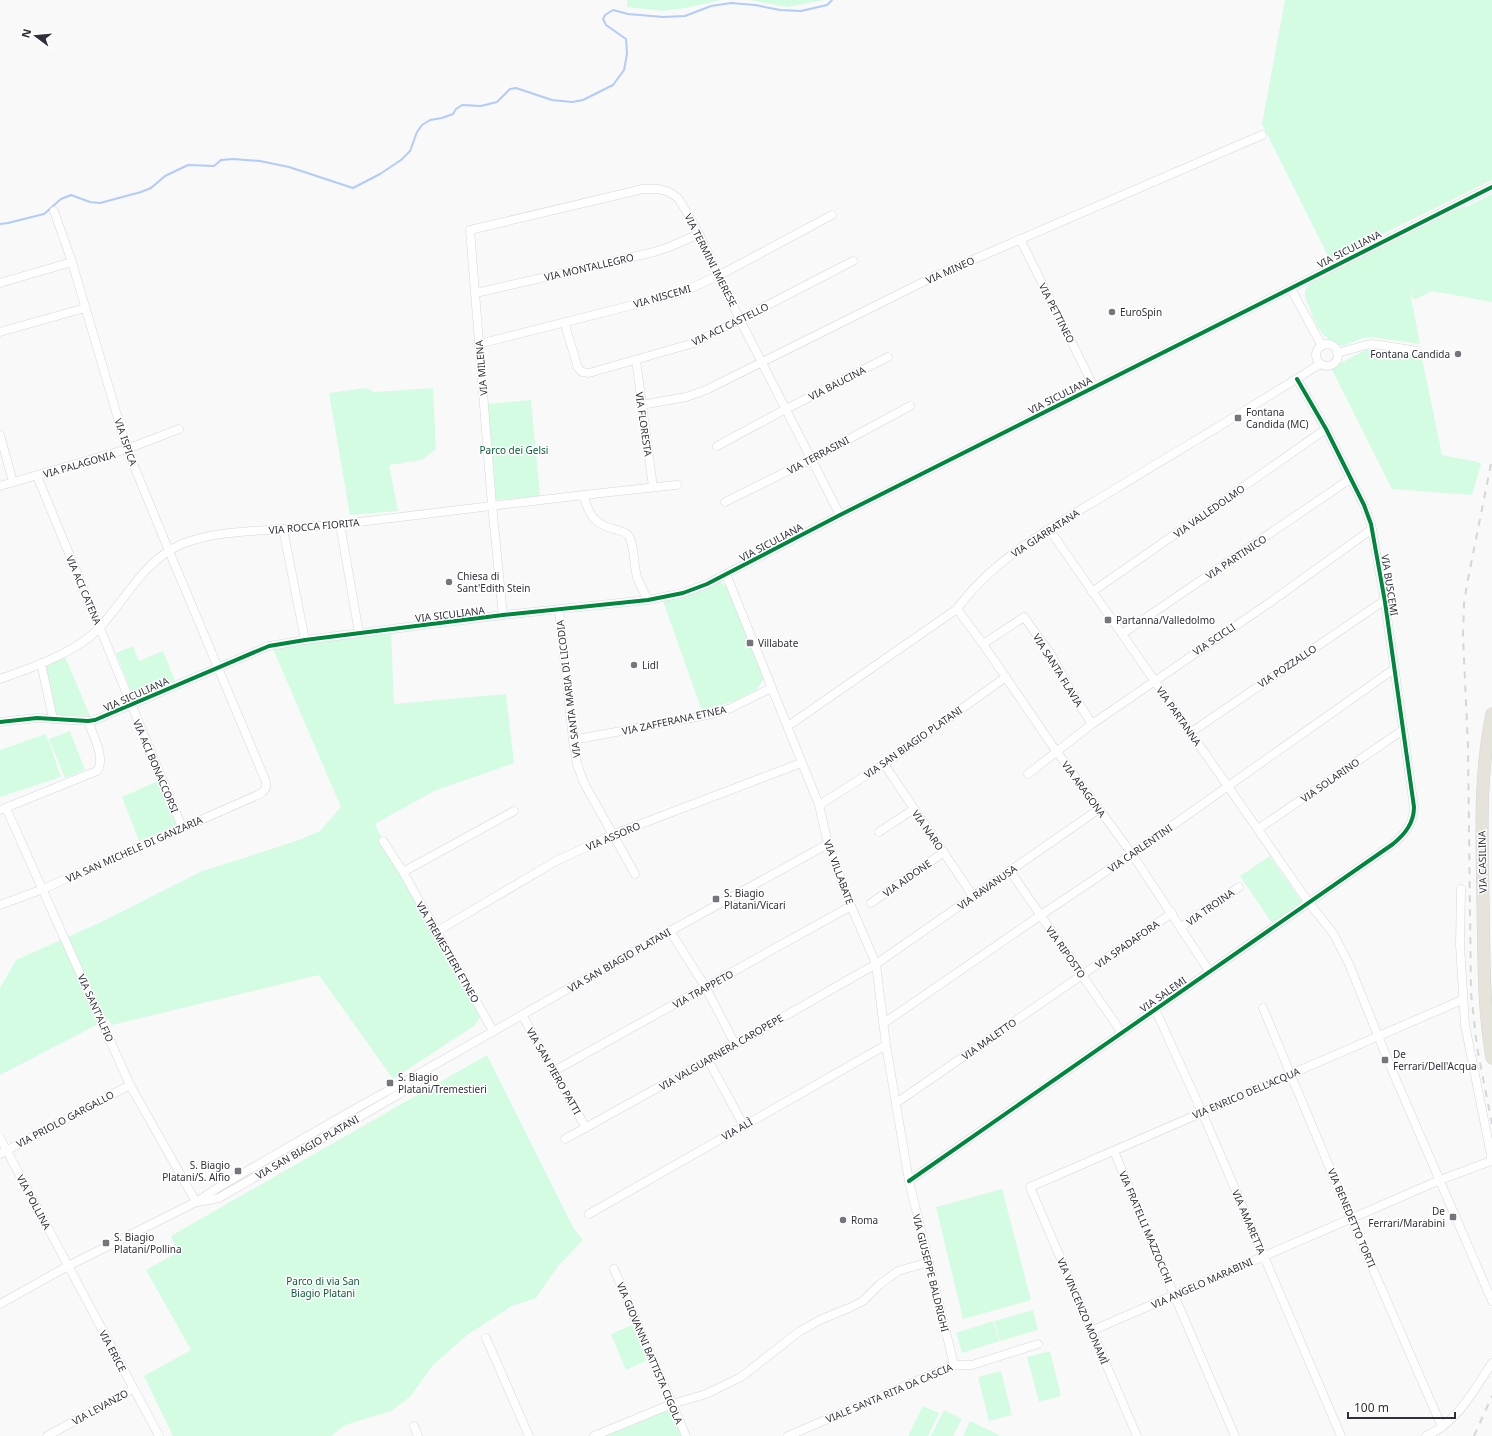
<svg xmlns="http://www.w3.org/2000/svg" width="1492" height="1436" viewBox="0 0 1492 1436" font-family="'Noto Sans',sans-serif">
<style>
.green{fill:#d4fce3}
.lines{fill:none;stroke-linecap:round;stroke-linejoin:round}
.stream{stroke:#b2cbf9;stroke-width:2}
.minor-casing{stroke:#d7d6dd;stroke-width:9}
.primary-casing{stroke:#d3d3d5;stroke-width:13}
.minor{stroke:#fefefe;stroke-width:8}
.primary{stroke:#e6e4da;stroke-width:12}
.rail{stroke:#d6d6d7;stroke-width:2;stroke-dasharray:7 7;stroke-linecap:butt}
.cycleway-casing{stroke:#fff;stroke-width:6}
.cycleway{stroke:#00873e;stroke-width:4}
.poi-dot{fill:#76757e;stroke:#fff;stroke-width:1.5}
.labels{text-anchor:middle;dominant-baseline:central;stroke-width:3;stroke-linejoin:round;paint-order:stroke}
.street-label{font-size:10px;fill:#302e3b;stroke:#fff}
.poi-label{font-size:10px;fill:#302e3b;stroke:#fff;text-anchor:start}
.park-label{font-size:10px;fill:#0b5c37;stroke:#fff}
</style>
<rect width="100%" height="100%" fill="#f9f9f9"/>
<!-- green -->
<g class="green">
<polygon points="627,0 722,0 685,8 663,11 627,7"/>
<polygon points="750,0 825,0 787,7"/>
<polygon points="1285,0 1492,0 1492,180 1330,260 1262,124"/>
<path d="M1492,194V302L1432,291L1414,300L1410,292L1420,344L1370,337L1363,338L1343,346C1318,340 1314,318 1305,297V291L1311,282L1457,209L1468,206Z"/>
<polygon points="1366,350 1373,350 1422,358 1442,455 1478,462 1481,464 1472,495 1392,489 1331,368"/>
<polygon points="366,388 375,392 433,388 436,449 422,460 389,465 398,511 350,515 329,393"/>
<polygon points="531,400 540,496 496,500 487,404"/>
<polygon points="720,582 730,588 764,679 756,690 734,701 702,711 663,601"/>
<polygon points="391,629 394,704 506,694 514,763 434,791 375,824 383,841 483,1013 474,1026 393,1079 319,975 112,1025 108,1019 0,1075 0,988 16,960 99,923 200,872 299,840 320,831 341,807 273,649"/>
<polygon points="133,646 139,661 163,651 175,681 134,698 116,653"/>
<polygon points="64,654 90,716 54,715 42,664"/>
<polygon points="70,731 85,770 65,778 49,739"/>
<polygon points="46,734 61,777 0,797 0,750"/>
<polygon points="160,780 179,825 139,841 122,797"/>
<polygon points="1270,856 1302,902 1272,923 1240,876"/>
<polygon points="487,1055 574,1229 583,1240 558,1266 536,1298 512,1306 467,1335 432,1366 410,1397 391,1411 345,1425 331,1436 173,1436 144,1376 191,1350 146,1270 178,1252 171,1236"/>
<polygon points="1002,1189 1031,1300 963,1319 936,1207"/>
<polygon points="1033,1310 1038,1330 1000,1341 994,1321"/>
<polygon points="993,1321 999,1341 962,1353 956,1333"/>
<polygon points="632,1325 647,1360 626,1370 611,1334"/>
<polygon points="1050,1351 1061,1396 1039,1402 1027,1357"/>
<polygon points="1001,1371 1012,1415 989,1421 978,1377"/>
<polygon points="923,1406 939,1413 928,1436 908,1436"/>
<polygon points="670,1407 681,1436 601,1436"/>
<polygon points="944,1410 962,1419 953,1436 931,1436"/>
<polygon points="970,1421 999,1435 999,1436 963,1436"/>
</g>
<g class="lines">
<!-- stream -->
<polyline class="stream" points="0,224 8,223 44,214 61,199 71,195 90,202 100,203 141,192 151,188 165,176 188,165 214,166 221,160 233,159 260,161 289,167 353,188 380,174 401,160 410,151 417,132 422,125 430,120 442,118 453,114 456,109 462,105 481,106 497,102 510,89 516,88 552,100 572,102 583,100 613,85 624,70 627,54 626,39 606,25 603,19 605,15 613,10 628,14 663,17 685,16 711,6 731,3 755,5 780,10 801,11 827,5 832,0"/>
<!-- minor casing -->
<g class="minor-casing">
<g id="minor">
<polyline points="1020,239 1094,387"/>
<polyline points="0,283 72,262"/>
<polyline points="1291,289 1322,346"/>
<polyline points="476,293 654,252 669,247 699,234"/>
<polyline points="564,322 578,368 582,372 589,373 694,343 853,261"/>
<polyline points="0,332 85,308"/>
<polyline points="479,344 680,293 720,275 832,215"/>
<circle cx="1327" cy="355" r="11"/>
<polyline points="1337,353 1370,344 1381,345 1417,351"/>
<polyline points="636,360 653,487"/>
<polyline points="641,405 686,397 706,390 933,277 1262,135"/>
<polyline points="0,435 13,482"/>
<polyline points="717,446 786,409 888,357"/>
<polyline points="37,476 182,827"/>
<polyline points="0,486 127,449 179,429"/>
<path d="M583,495C589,514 593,524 614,529C619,531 625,531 628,535C634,541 634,568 637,577C640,585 644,593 648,600"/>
<polyline points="725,502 812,459 910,406"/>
<polyline points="340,524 359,633"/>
<polyline points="283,529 305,640"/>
<polyline points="1049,529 1309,903 1333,933 1349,964 1391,1068 1492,1301"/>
<polyline points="726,574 819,805 828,844 851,906 876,964 886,1045 909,1181 954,1365"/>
<polyline points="1092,592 1326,429"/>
<polyline points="559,609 573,740 577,764 584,783 635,874"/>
<polyline points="957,609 983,644 1052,745 1132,854 1209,971"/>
<polyline points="503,615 492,505 470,230 643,189 659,189 669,192 678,198 689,216 699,234 740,320 840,515"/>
<polyline points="1122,634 1350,479"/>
<polyline points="983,644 1024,617 1050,653 1071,691 1092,724"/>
<polyline points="41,663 53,719"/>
<path d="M0,679C31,668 78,652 100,627C127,598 144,560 182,544C209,533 240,532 268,530C293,528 317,526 342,524C454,511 565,496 677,485"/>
<polyline points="0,722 37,718 88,721 95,720 269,646 305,640 503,615 648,600 683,593 707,584 840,515 1492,187"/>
<path d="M788,726L957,609C996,555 1060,523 1115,489C1184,447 1253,407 1320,364"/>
<polyline points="1190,733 1385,600"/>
<polyline points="573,740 712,714 731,708 771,688"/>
<polyline points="884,764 973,896"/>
<polyline points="1028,774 1092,724 1272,601 1372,529"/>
<polyline points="819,805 884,764 1006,677"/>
<polyline points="6,808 130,1085 196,1202"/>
<path d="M0,810L97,771C106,759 93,735 88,721"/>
<polyline points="1258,829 1403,730"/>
<polyline points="879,832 914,809"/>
<polyline points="383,841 403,872 493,1031"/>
<polyline points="1010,871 1122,1033"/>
<polyline points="403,872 514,811"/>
<polyline points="871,903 944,852"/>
<path d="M0,905L43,889L260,794C265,791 267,787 266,782L169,551L127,449L72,262L54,211"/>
<polyline points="1181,927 1239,887"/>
<polyline points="670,931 706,988 735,1044"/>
<polyline points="436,932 556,861 612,835 801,763"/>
<polyline points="1263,1008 1351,1219 1442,1427"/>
<polyline points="1155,1009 1202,1112 1341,1436"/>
<polyline points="522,1015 586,1128"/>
<polyline points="884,1023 1041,915 1132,854 1394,669"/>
<polyline points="708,1060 744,1126"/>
<polyline points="554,1071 851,906"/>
<polyline points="896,1103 1172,913"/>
<polyline points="0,1138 159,1436"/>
<polyline points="565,1139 708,1060 876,964 1099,809"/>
<polyline points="1114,1151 1174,1295 1235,1436"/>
<polyline points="0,1154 130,1085"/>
<path d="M909,1181L1393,844C1405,834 1414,823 1414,807L1385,602L1371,524L1364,505L1326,429L1297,379"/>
<polyline points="198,1202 219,1198 231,1191 401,1093 409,1081"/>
<polyline points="589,1214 886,1045"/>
<polyline points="614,1269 686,1436"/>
<polyline points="0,1304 68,1266 196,1202 219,1187 353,1110 411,1078 670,931 828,844"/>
<polyline points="1091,1331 1440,1180 1491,1161 1491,1155 1465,1025 1460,945 1461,889"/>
<polyline points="486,1338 529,1436"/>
<polyline points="414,1426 418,1436"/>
<polyline points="47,1436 133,1389"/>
<polyline points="594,1436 672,1404 706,1394 741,1377 800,1331 822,1319 849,1308 863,1301 879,1285 898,1271 929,1262"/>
<polyline points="788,1436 954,1365 972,1365 1038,1344"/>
<polyline points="1137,1436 1030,1187 1462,1000"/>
<path d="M1426,1436C1457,1423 1474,1390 1492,1363"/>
</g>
</g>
<!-- primary casing -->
<g class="primary-casing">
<path id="primary" d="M1492,714C1479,776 1482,838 1483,901C1484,953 1483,1006 1492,1058"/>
</g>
<!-- minor -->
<use href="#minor" class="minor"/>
<!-- primary -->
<use href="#primary" class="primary"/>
<!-- rail -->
<g class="rail">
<polyline points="1491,464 1467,584 1464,604 1463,636 1468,747 1471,993 1477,1047 1492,1124"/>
<polyline points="1474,1436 1492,1396"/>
</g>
<!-- cycleway casing -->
<g class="cycleway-casing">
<g id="cycleway">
<polyline points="0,722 37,718 88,721 95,720 269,646 305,640 503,615 648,600 683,593 707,584 840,515 1492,187"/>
<path d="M909,1181L1393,844C1405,834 1414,823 1414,807L1385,602L1371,524L1364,505L1326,429L1297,379"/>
</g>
</g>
<!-- cycleway -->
<use href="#cycleway" class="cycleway"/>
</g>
<!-- markers -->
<g class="poi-dot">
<circle cx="1112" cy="312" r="4"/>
<circle cx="1458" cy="354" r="4"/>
<rect x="1234" y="414" width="8" height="8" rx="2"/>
<circle cx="449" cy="582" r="4"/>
<rect x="1104" y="616" width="8" height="8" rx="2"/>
<rect x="746" y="639" width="8" height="8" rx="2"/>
<circle cx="634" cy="665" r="4"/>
<rect x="712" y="895" width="8" height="8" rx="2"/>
<rect x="1381" y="1056" width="8" height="8" rx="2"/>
<rect x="386" y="1079" width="8" height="8" rx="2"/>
<rect x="234" y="1167" width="8" height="8" rx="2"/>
<rect x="1449" y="1213" width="8" height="8" rx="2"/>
<circle cx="843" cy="1220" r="4"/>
<rect x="102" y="1239" width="8" height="8" rx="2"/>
</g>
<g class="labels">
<!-- street labels -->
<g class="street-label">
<text transform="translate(1349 249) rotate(-27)">VIA SICULIANA</text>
<text transform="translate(711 260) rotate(63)">VIA TERMINI IMERESE</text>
<text transform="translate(589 267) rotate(-13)">VIA MONTALLEGRO</text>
<text transform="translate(950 270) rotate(-24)">VIA MINEO</text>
<text transform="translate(662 296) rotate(-16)">VIA NISCEMI</text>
<text transform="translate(1057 313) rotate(63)">VIA PETTINEO</text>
<text transform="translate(730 324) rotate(-26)">VIA ACI CASTELLO</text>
<text transform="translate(481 368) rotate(-95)">VIA MILENA</text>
<text transform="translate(837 383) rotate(-27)">VIA BAUCINA</text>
<text transform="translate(1060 395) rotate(-27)">VIA SICULIANA</text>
<text transform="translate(644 424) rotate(82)">VIA FLORESTA</text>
<text transform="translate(126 442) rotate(71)">VIA ISPICA</text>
<text transform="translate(818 455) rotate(-28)">VIA TERRASINI</text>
<text transform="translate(79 464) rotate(-16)">VIA PALAGONIA</text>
<text transform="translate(1209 511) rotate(-35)">VIA VALLEDOLMO</text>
<text transform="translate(314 526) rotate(-5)">VIA ROCCA FIORITA</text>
<text transform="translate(1045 533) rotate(-33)">VIA GIARRATANA</text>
<text transform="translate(771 542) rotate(-28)">VIA SICULIANA</text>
<text transform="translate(1236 557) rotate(-34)">VIA PARTINICO</text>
<text transform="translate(1390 585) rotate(81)">VIA BUSCEMI</text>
<text transform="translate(84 590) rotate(67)">VIA ACI CATENA</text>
<text transform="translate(450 614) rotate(-7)">VIA SICULIANA</text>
<text transform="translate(1214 639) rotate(-34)">VIA SCICLI</text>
<text transform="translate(1287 666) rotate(-34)">VIA POZZALLO</text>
<text transform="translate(1058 670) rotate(58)">VIA SANTA FLAVIA</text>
<text transform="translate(568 689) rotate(-97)">VIA SANTA MARIA DI LICODIA</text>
<text transform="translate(136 694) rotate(-24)">VIA SICULIANA</text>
<text transform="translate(1179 716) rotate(55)">VIA PARTANNA</text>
<text transform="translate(674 720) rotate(-12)">VIA ZAFFERANA ETNEA</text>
<text transform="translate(913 742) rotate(-35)">VIA SAN BIAGIO PLATANI</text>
<text transform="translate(156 766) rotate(67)">VIA ACI BONACCORSI</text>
<text transform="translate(1330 780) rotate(-35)">VIA SOLARINO</text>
<text transform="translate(1084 789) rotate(54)">VIA ARAGONA</text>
<text transform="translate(928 830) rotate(55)">VIA NARO</text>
<text transform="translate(613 836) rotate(-23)">VIA ASSORO</text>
<text transform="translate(1140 848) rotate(-35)">VIA CARLENTINI</text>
<text transform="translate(134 849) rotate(-24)">VIA SAN MICHELE DI GANZARIA</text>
<text transform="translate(1482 862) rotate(-91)">VIA CASILINA</text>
<text transform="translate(839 872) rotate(70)">VIA VILLABATE</text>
<text transform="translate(907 878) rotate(-35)">VIA AIDONE</text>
<text transform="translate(987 887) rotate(-35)">VIA RAVANUSA</text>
<text transform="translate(1210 907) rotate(-35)">VIA TROINA</text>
<text transform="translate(1127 944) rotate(-35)">VIA SPADAFORA</text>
<text transform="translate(448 952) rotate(60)">VIA TREMESTIERI ETNEO</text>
<text transform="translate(1066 952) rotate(55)">VIA RIPOSTO</text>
<text transform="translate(619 960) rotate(-30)">VIA SAN BIAGIO PLATANI</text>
<text transform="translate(703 989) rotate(-29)">VIA TRAPPETO</text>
<text transform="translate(1163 994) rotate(-35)">VIA SALEMI</text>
<text transform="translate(96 1008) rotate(66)">VIA SANT'ALFIO</text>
<text transform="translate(989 1039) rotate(-35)">VIA MALETTO</text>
<text transform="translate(721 1052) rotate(-30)">VIA VALGUARNERA CAROPEPE</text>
<text transform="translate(554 1071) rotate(60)">VIA SAN PIERO PATTI</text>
<text transform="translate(1246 1093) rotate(-23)">VIA ENRICO DELL'ACQUA</text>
<text transform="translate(65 1119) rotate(-28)">VIA PRIOLO GARGALLO</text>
<text transform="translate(737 1129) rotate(-30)">VIA ALÌ</text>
<text transform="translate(307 1147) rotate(-30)">VIA SAN BIAGIO PLATANI</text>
<text transform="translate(34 1202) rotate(62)">VIA POLLINA</text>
<text transform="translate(1352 1218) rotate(67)">VIA BENEDETTO TORTI</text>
<text transform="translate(1249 1222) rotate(67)">VIA AMARETTA</text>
<text transform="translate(1146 1227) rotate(67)">VIA FRATELLI MAZZOCCHI</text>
<text transform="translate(931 1273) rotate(76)">VIA GIUSEPPE BALDRIGHI</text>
<text transform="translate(1202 1283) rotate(-24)">VIA ANGELO MARABINI</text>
<text transform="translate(1083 1311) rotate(67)">VIA VINCENZO MONAMÌ</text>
<text transform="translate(113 1351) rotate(62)">VIA ERICE</text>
<text transform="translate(650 1353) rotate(67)">VIA GIOVANNI BATTISTA CIGOLA</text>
<text transform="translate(889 1393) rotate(-23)">VIALE SANTA RITA DA CASCIA</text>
<text transform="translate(100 1407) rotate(-29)">VIA LEVANZO</text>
</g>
<!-- poi labels -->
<g class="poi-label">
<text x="1120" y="312">EuroSpin</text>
<text x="1450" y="354" text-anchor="end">Fontana Candida</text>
<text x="1246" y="412">Fontana<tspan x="1246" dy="12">Candida (MC)</tspan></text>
<text x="457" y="576">Chiesa di<tspan x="457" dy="12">Sant'Edith Stein</tspan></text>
<text x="1116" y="620">Partanna/Valledolmo</text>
<text x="758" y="643">Villabate</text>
<text x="642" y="665">Lidl</text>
<text x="724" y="893">S. Biagio<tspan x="724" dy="12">Platani/Vicari</tspan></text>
<text x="1393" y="1054">De<tspan x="1393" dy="12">Ferrari/Dell'Acqua</tspan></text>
<text x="398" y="1077">S. Biagio<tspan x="398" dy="12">Platani/Tremestieri</tspan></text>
<text x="230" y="1165" text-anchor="end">S. Biagio<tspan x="230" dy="12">Platani/S. Alfio</tspan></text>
<text x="1445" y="1211" text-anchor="end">De<tspan x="1445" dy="12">Ferrari/Marabini</tspan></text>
<text x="851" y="1220">Roma</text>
<text x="114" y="1237">S. Biagio<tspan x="114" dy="12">Platani/Pollina</tspan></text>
</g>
<!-- park labels -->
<g class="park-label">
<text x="514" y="450">Parco dei Gelsi</text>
<text x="323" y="1281">Parco di via San<tspan x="323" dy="12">Biagio Platani</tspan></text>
</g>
</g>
<!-- north arrow -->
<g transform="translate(36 36) rotate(286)" stroke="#ffffff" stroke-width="3" paint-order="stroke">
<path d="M0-3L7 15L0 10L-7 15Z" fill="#302e3b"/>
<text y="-6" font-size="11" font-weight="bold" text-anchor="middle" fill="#302e3b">N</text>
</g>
<!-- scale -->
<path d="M1348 1412v6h107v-6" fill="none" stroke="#302e3b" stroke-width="2"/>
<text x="1354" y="1412" font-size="12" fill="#302e3b" stroke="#ffffff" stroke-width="3" paint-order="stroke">100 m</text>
</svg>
